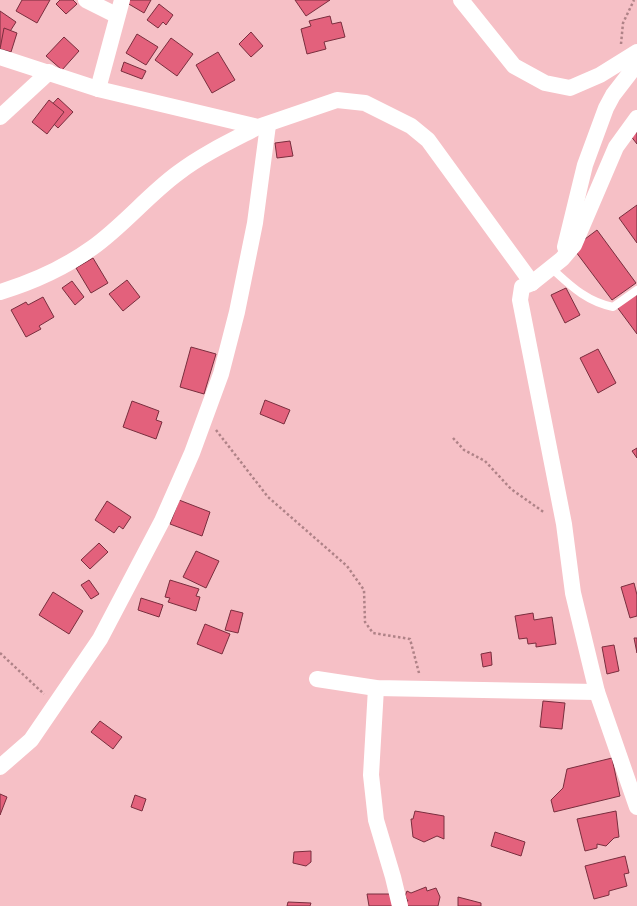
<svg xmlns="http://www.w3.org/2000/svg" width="637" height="906" viewBox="0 0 637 906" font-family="Raleway,sans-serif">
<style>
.building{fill:#e3617c;stroke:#792e3e}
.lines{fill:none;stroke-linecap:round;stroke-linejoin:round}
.path{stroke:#af8287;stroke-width:2.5;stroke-dasharray:2.5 2.5;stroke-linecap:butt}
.lane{stroke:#fff;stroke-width:8}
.street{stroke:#fff;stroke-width:16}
</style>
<rect width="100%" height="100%" fill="#f6c0c6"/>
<!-- building -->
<g class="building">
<polygon points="22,0 50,0 37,23 16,11"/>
<polygon points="60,0 73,0 77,4 66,14 56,4"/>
<polygon points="122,0 151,0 144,13"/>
<polygon points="295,0 330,0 306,16"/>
<polygon points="159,4 173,15 166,25 163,22 158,28 147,20"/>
<polygon points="0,11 16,22 0,47"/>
<polygon points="330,16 332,24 341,22 345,37 324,42 326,49 307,54 301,29 311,26 309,21"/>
<polygon points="4,28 17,33 11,52 0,49"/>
<polygon points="251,32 263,46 251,57 239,44"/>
<polygon points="137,34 158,47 146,65 126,53"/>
<polygon points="64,37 79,51 62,70 46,56"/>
<polygon points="171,38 193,54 177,76 155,60"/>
<polygon points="218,52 235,80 212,93 196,65"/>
<polygon points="124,62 146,71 142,79 121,71"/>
<polygon points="58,98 73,112 58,128 43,114"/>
<polygon points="49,100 64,112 47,134 32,122"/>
<polygon points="637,130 637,144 630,135"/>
<polygon points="290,141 293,156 277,158 275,143"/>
<polygon points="637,205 637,243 619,218"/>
<polygon points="597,230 636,283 612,300 573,248"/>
<polygon points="93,258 108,283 91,293 76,268"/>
<polygon points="127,280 140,297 123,311 109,294"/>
<polygon points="72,281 84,297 75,305 62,288"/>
<polygon points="566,288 580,315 565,323 551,295"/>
<polygon points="637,292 637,334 617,307"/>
<polygon points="43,297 54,317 39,326 41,329 26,337 11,310 26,302 28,305"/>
<polygon points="191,347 216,354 204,394 180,387"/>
<polygon points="598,349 616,383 598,393 580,358"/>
<polygon points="265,400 290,410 284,424 260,414"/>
<polygon points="132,401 159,411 156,420 162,422 156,439 123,427"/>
<polygon points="637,448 637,458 632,451"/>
<polygon points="179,500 210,512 202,536 170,524"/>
<polygon points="107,501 131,517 123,529 119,526 114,533 95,520"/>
<polygon points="99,543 108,552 90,569 81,560"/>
<polygon points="196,551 219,561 206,588 183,577"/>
<polygon points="89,580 99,594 91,599 81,585"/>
<polygon points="170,580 199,589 196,596 200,597 196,611 168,602 170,598 165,597"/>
<polygon points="634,583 637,595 637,616 630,618 621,587"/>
<polygon points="53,592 83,611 69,634 39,615"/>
<polygon points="141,598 163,605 159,617 138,610"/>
<polygon points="231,610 243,613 238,633 225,630"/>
<polygon points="533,613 534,620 552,617 556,644 536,647 536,643 528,644 527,638 519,639 515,616"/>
<polygon points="205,624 230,634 222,654 197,644"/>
<polygon points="634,638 637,638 637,653"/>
<polygon points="614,645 619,671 607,674 602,647"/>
<polygon points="491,652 492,665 483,667 481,654"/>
<polygon points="543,701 565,703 562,729 540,727"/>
<polygon points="100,721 122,737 113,749 91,732"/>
<polygon points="612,758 620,796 554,812 551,800 563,788 567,769"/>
<polygon points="0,794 7,797 0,815"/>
<polygon points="135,795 146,799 142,811 131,807"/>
<polygon points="415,811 444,816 444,839 437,836 424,842 413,837 411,819 413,819"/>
<polygon points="616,811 619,837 614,838 606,846 597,844 597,848 585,851 577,819"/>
<polygon points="495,832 525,842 521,856 491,846"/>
<polygon points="311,851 311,862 306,866 293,863 294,852"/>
<polygon points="625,856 629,873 624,874 627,886 609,891 609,895 594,899 585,866"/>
<polygon points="426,887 427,891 436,888 440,897 438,906 404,906 403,901 408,901 405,896 407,891 411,893"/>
<polygon points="367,894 390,894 397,906 369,906"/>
<polygon points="458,897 481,903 481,906 458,906"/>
<polygon points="288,902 311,903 310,906 287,906"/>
</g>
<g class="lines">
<!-- path -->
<g class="path">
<polyline points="621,44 623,23 634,0"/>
<polyline points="216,430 268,497 347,566 364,590 365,622 373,633 410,639 419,673"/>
<polyline points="453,438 464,450 485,461 511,489 545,513"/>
<polyline points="0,653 44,694"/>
</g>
<!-- lane -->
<path class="lane" d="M550,267C570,285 585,301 613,307L637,290"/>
<!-- street -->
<g class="street">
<polyline points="86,0 116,15"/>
<polyline points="461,0 514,66 545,83 570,88 600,75 637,52"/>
<polyline points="0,57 98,89 258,127 337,100 365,103 411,126 428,140 532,283"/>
<polyline points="98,89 122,0"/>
<polyline points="0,117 49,72"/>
<polyline points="637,118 616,147 574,245 562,259 532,283 522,287 520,300 564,524 573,593 597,692 637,807"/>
<polyline points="565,247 585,165 606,108 613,95 637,64"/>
<path d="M0,292C33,282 64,268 92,248C123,226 148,195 178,173C203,154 231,141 258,127"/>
<polyline points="317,679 376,688 597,692"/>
<polyline points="376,688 371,775 376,820 393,877 400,906"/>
<polyline points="0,767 31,740 100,639 162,521 192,453 221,374 237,312 255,223 268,125"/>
</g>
</g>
</svg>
